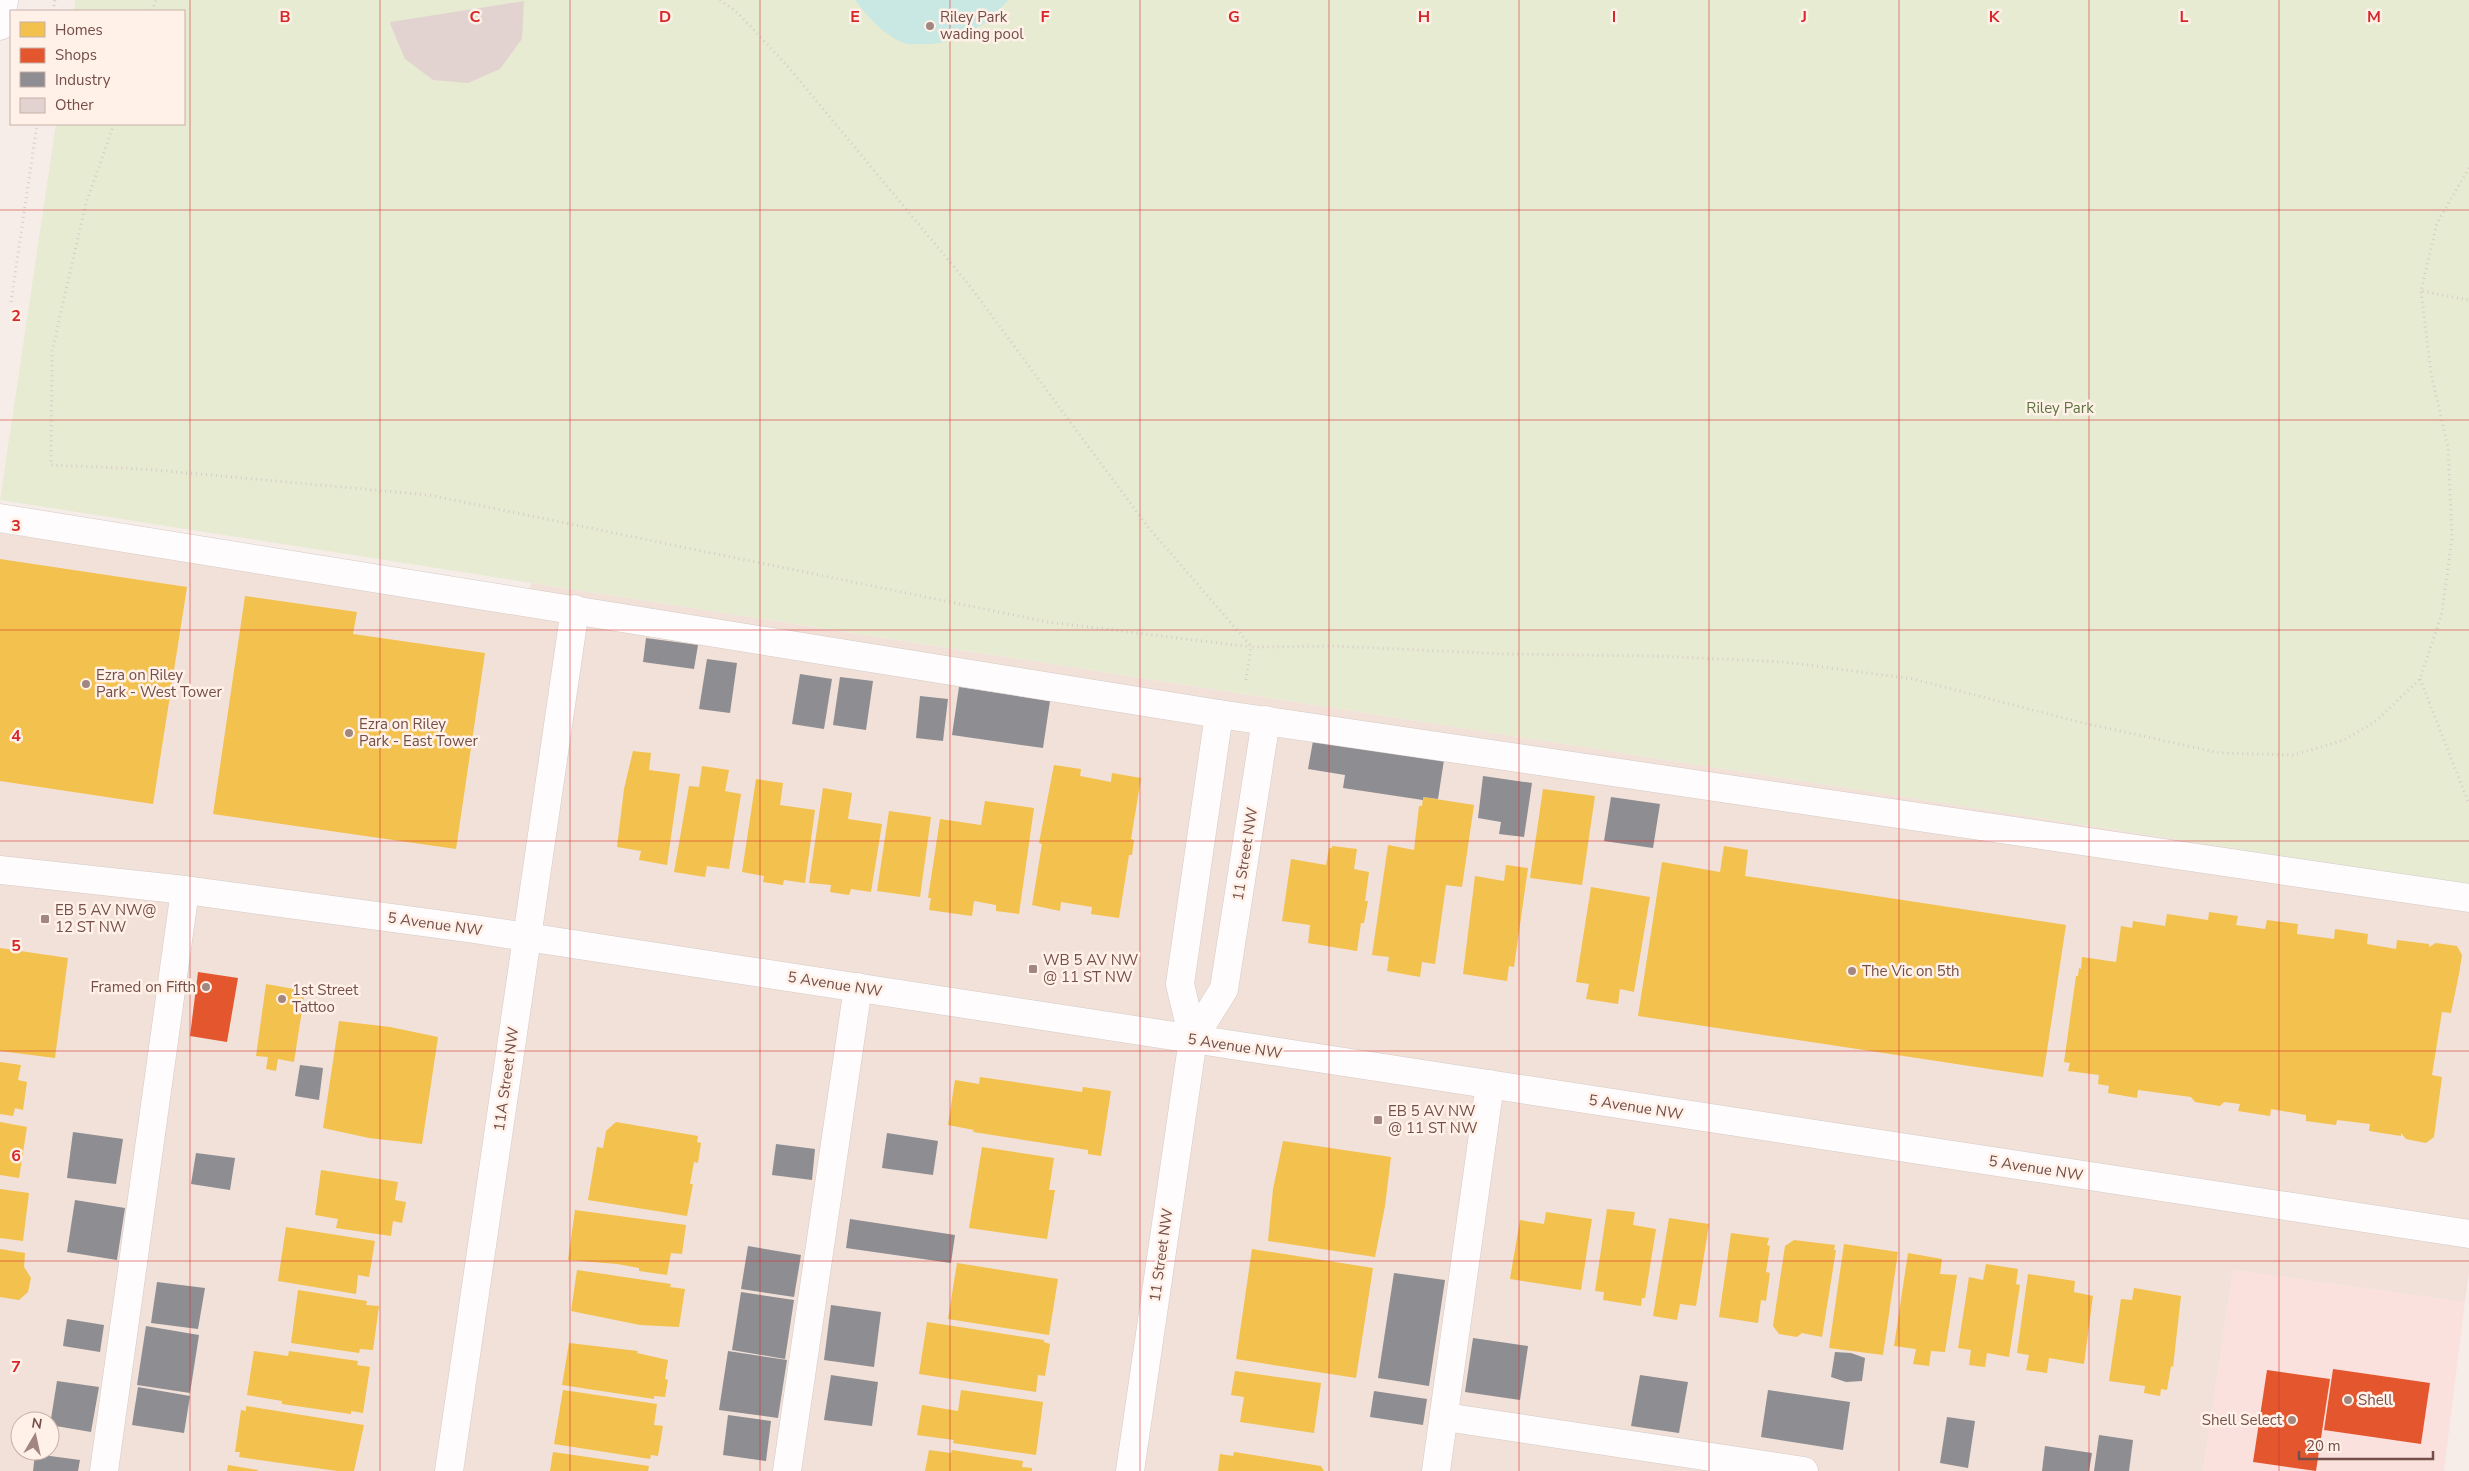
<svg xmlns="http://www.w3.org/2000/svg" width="2469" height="1471" viewBox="0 0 2469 1471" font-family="'Nunito Sans',sans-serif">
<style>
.residential{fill:#f2e1d8;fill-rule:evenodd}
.commercial{fill:#fae1de}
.green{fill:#e7ebd2}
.water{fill:#c9e8e4}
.homes{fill:#f2c14e}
.shops{fill:#e4572e}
.industry{fill:#8d8d92}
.building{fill:#e2d3d0}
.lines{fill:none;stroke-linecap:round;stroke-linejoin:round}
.minor-casing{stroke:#d4cac6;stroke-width:29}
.path{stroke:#d8ccc9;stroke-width:3;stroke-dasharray:1 4;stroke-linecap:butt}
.minor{stroke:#fefcfc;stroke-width:28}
.grid{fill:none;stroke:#d62828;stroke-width:1;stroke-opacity:0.55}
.poi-dot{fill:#a28680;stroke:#fff1e8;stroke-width:2}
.labels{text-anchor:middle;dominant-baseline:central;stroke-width:5;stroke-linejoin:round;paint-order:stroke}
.poi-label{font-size:15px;fill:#744e48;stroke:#fff1e8;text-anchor:start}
.park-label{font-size:15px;fill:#5a743d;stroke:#fff1e8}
.street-label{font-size:15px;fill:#744e48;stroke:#fff1e8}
.grid-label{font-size:16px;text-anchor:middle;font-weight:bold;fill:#d62828;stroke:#fff1e8;stroke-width:5;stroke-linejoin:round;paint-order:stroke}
</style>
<rect width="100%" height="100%" fill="#f6ede8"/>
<!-- residential -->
<path class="residential" d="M0,533L526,612L531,583L2469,885V1273L2465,1302L2233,1270L2203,1471H0ZM20,1421H50V1451H20Z"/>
<!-- commercial -->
<polygon class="commercial" points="2233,1270 2465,1302 2444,1471 2203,1471"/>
<!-- green -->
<polygon class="green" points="75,0 2469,0 2469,885 0,500 56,124 184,124 184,11 74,11"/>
<!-- water -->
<path class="water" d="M855,0H1008C985,27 956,46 919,44C914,44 908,45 904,43C883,35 868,17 855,0Z"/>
<!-- homes -->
<g class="homes">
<polygon points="0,559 187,587 153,804 0,781"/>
<polygon points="245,596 357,612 353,634 485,653 456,849 213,814"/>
<polygon points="633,751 651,753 649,770 680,774 667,865 639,860 641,851 617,847 624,789"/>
<polygon points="1054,765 1081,769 1080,776 1111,782 1112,773 1141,778 1131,839 1134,840 1132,855 1129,855 1119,918 1091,914 1092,907 1061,902 1060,911 1032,905 1042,844 1039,843"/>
<polygon points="702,766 729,770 725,791 741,794 729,869 707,866 705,877 674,872 689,786 699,787"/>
<polygon points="756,779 783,783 780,805 815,810 805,883 784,880 783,885 763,882 764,876 742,872"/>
<polygon points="823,788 852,793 848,819 882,824 871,892 851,889 849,895 830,892 831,885 809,883"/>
<polygon points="1543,789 1595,796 1582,885 1530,878"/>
<polygon points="1423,797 1474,805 1462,887 1446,885 1435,964 1422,962 1420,977 1387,971 1389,957 1372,955 1388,845 1414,850 1419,806 1422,806"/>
<polygon points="985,801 1034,808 1019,914 996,911 996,905 974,901 972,916 929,910 931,898 928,898 940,819 981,825"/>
<polygon points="889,811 931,817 920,897 877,891"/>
<polygon points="1332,846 1357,849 1354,869 1369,872 1365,901 1368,901 1364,923 1361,923 1357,951 1308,943 1310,925 1282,921 1291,859 1326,865 1329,848 1332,848"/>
<polygon points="1724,846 1748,850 1745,876 2066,925 2043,1077 1638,1016 1662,862 1720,872"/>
<polygon points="1506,865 1528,868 1514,967 1509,966 1507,981 1463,974 1475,876 1504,881"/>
<polygon points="1591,887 1650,897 1634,992 1620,989 1618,1004 1586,999 1589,984 1576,982"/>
<polygon points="2209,912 2238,916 2236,925 2265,929 2267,920 2298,924 2297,934 2334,939 2335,929 2368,934 2367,944 2396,949 2397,940 2429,944 2429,947 2436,943 2457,946 2462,955 2459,974 2451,1013 2442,1012 2432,1075 2442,1077 2434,1137 2426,1143 2406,1139 2401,1133 2401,1136 2369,1131 2370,1124 2337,1120 2336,1125 2306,1121 2306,1115 2271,1109 2270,1116 2238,1111 2240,1104 2224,1102 2220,1106 2195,1102 2191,1097 2138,1090 2137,1098 2108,1093 2109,1086 2098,1084 2099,1075 2068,1071 2070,1063 2064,1062 2076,976 2078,976 2079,968 2081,969 2082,957 2116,962 2121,926 2132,928 2133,921 2165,926 2167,914 2208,920"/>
<polygon points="0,948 68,958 55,1058 0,1051"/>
<polygon points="266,984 305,991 294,1062 278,1059 276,1071 266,1069 268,1057 256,1056"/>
<polygon points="339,1021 390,1027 438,1037 422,1144 369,1138 323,1128"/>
<polygon points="0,1062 21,1065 18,1080 27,1082 23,1110 15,1108 13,1116 0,1114"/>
<polygon points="980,1077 1082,1092 1083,1087 1111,1091 1101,1156 1088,1154 1088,1150 973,1132 974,1130 948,1125 955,1080 979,1084"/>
<polygon points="0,1122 27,1127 19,1178 0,1175"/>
<polygon points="616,1122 698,1136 697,1142 701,1143 698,1163 694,1162 690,1184 693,1184 687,1216 588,1200 597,1147 603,1148 606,1131"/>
<polygon points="1283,1141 1391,1157 1385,1206 1375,1257 1268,1241 1273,1189"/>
<polygon points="982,1147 1054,1158 1049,1190 1055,1190 1047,1239 969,1228"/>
<polygon points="321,1170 398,1182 395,1200 406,1202 402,1223 393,1221 391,1236 336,1228 338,1219 315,1215"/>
<polygon points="0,1189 29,1193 23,1241 0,1238"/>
<polygon points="1607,1209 1635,1212 1633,1225 1656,1229 1645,1298 1642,1298 1641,1306 1603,1300 1604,1292 1595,1291"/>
<polygon points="575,1210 686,1225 682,1254 671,1253 667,1275 639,1271 639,1268 617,1264 568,1260"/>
<polygon points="1546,1212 1592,1219 1581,1290 1510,1279 1520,1220 1544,1224"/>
<polygon points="1669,1218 1709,1224 1696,1306 1680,1304 1677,1320 1653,1316"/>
<polygon points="286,1227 375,1241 369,1277 358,1275 356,1294 278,1281"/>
<polygon points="1731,1233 1769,1238 1767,1245 1770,1246 1766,1272 1770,1273 1766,1301 1761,1300 1758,1323 1719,1317"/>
<polygon points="1794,1240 1835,1245 1834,1250 1836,1250 1822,1337 1802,1333 1797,1337 1779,1334 1773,1326 1785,1246"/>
<polygon points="1844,1244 1898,1252 1883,1355 1829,1348"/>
<polygon points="0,1249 25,1253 24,1267 31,1278 28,1292 19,1300 0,1297"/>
<polygon points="1252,1249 1373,1268 1356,1378 1236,1359"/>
<polygon points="1908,1253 1942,1259 1940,1274 1957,1275 1945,1352 1931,1351 1929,1366 1913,1364 1916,1349 1894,1346"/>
<polygon points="957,1263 1058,1279 1049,1335 948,1319"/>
<polygon points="1986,1264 2018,1269 2016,1284 2020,1285 2009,1357 1987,1353 1985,1367 1969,1365 1971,1350 1958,1348 1969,1277 1983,1280"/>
<polygon points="577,1270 671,1284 670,1287 685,1289 679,1327 640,1325 571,1311"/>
<polygon points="2028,1274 2075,1281 2074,1292 2093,1296 2084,1364 2049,1358 2047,1373 2026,1370 2029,1355 2017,1353"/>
<polygon points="2134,1288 2181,1296 2173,1367 2171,1366 2167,1390 2161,1389 2160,1396 2144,1393 2145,1386 2109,1381 2121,1299 2132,1300"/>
<polygon points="298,1290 367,1301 366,1305 379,1306 373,1350 360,1349 359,1353 291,1343"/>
<polygon points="927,1322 1044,1340 1044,1342 1050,1344 1045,1376 1038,1375 1036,1392 919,1374"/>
<polygon points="569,1343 638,1351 637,1353 668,1360 665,1379 668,1380 665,1397 654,1396 654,1399 562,1385"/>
<polygon points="254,1351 288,1356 289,1351 358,1361 357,1365 370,1367 363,1413 351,1411 351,1414 282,1404 282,1401 247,1395"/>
<polygon points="1235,1371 1321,1383 1314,1433 1240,1422 1244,1397 1231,1395"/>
<polygon points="563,1390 657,1404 654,1425 663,1426 658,1456 651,1455 650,1459 554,1444"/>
<polygon points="961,1390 1043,1402 1036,1455 953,1443 954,1440 917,1435 922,1405 958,1411"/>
<polygon points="246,1406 364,1425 354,1471 337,1471 239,1457 240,1452 235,1452 241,1410 246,1411"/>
<polygon points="929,1450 951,1453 952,1450 1023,1461 1022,1467 1032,1468 1032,1471 925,1471"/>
<polygon points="553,1452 649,1466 648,1471 550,1471"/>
<polygon points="1234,1452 1321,1466 1324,1471 1218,1471 1220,1454 1233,1456"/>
<polygon points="228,1465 258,1470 258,1471 227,1471"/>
</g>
<!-- shops -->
<g class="shops">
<polygon points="198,972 238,978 227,1042 190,1036"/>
<polygon points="2333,1369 2430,1383 2421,1444 2324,1430"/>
<polygon points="2267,1370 2330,1379 2316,1471 2253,1462"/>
</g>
<!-- industry -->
<g class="industry">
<polygon points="646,638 698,645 694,669 643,662"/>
<polygon points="707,659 737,663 730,713 699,709"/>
<polygon points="800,674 832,679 824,729 792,724"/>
<polygon points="840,677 873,681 866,730 833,725"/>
<polygon points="959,687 1050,701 1043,748 952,735"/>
<polygon points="920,696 948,699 943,741 916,738"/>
<polygon points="1313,741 1444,760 1438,799 1423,797 1423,800 1343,788 1345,775 1308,769"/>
<polygon points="1483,776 1532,783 1524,837 1499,834 1501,822 1478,818"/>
<polygon points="1611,797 1660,804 1653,848 1604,841"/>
<polygon points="300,1065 323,1068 319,1100 295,1096"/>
<polygon points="73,1132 123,1139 116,1184 67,1178"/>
<polygon points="887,1133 938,1141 933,1175 882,1168"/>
<polygon points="776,1144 815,1149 812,1180 772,1175"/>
<polygon points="196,1153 235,1158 230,1190 191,1184"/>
<polygon points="75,1200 125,1208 117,1260 67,1252"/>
<polygon points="850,1219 955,1235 951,1263 846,1248"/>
<polygon points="748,1246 801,1255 794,1297 741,1289"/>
<polygon points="1394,1273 1445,1280 1429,1386 1378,1378"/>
<polygon points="157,1282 205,1288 198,1329 151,1323"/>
<polygon points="741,1292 794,1300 785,1359 732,1350"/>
<polygon points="831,1305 881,1312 874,1367 824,1360"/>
<polygon points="67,1319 104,1325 100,1352 63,1346"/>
<polygon points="146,1326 199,1335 190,1393 137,1385"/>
<polygon points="1473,1338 1528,1346 1520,1400 1465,1392"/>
<polygon points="728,1351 787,1360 778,1418 719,1410"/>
<polygon points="1835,1352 1851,1353 1865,1358 1862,1381 1846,1382 1831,1377"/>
<polygon points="831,1375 878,1382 872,1426 824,1420"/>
<polygon points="1640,1375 1688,1382 1679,1433 1631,1426"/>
<polygon points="57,1381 99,1387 91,1432 50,1425"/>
<polygon points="138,1387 190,1396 184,1433 132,1425"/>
<polygon points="1768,1390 1850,1402 1843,1450 1761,1437"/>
<polygon points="1374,1391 1427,1399 1423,1425 1370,1417"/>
<polygon points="728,1415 771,1421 766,1461 723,1455"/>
<polygon points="1947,1417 1975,1421 1968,1468 1940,1463"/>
<polygon points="2099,1435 2133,1440 2129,1471 2094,1471"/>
<polygon points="2045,1446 2092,1453 2089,1471 2042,1471"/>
<polygon points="35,1454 80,1460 78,1471 33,1471"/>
</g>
<!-- building -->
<polygon class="building" points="524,1 522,39 500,69 468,83 433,80 405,59 391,26 390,22"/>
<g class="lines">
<!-- minor casing -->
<g class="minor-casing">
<g id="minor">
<polyline points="0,26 4,0"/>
<polyline points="0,518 1219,714 2469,898"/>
<polyline points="0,870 185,890 474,929 2469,1234"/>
<polyline points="1193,1039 1224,989 1266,720"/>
<polyline points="1445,1417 1804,1471"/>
<polyline points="104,1471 185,890"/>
<polyline points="449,1471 575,609"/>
<polyline points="787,1471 858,987"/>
<polyline points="1130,1471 1193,1039 1180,984 1219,714"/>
<polyline points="1436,1471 1490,1084"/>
</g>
</g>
<!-- path -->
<g class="path">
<polyline points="720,0 738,13 790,69 969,285 1148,527 1251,646"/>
<polyline points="53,11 55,0"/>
<polyline points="152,11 156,0"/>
<polyline points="114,124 86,203 52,351 51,465 144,469 429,495 1048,622 1251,647"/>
<polyline points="2469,168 2437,223 2421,291 2469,300"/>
<polyline points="11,302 37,124"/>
<polyline points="2420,679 2469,804"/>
<polyline points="1246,680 1251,647 1335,646 1503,654 1656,656 1785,662 1913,679 2079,722 2220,753 2294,755 2344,740 2376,721 2420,679 2442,613 2452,537 2448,447 2431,373 2421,291"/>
</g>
<!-- minor -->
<use href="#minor" class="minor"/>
</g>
<!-- grid -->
<path class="grid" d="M190,0V1471M380,0V1471M570,0V1471M760,0V1471M950,0V1471M1140,0V1471M1329,0V1471M1519,0V1471M1709,0V1471M1899,0V1471M2089,0V1471M2279,0V1471M0,210H2469M0,420H2469M0,630H2469M0,841H2469M0,1051H2469M0,1261H2469"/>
<!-- markers -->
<g class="poi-dot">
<circle cx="930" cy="26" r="5"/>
<circle cx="86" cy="684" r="5"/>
<circle cx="349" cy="733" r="5"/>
<rect x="40" y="914" width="10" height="10" rx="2.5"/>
<rect x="1028" y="964" width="10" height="10" rx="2.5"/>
<circle cx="1852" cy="971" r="5"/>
<circle cx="206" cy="987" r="5"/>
<circle cx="282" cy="999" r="5"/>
<rect x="1373" y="1115" width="10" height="10" rx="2.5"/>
<circle cx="2348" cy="1400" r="5"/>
<circle cx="2292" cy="1420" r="5"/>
</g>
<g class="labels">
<!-- poi labels -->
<g class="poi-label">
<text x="940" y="17">Riley Park<tspan x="940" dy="17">wading pool</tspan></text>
<text x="96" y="675">Ezra on Riley<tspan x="96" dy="17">Park - West Tower</tspan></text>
<text x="359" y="724">Ezra on Riley<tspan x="359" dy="17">Park - East Tower</tspan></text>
<text x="55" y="910">EB 5 AV NW@<tspan x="55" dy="17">12 ST NW</tspan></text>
<text x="1043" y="960">WB 5 AV NW<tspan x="1043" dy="17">@ 11 ST NW</tspan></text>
<text x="1862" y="971">The Vic on 5th</text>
<text x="196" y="987" text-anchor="end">Framed on Fifth</text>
<text x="292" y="990">1st Street<tspan x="292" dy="17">Tattoo</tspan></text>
<text x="1388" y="1111">EB 5 AV NW<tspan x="1388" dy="17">@ 11 ST NW</tspan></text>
<text x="2358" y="1400">Shell</text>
<text x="2282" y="1420" text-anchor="end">Shell Select</text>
</g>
<!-- park labels -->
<g class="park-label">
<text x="2060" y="408">Riley Park</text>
</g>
<!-- street labels -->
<g class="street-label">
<text transform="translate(1245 854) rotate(-81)">11 Street NW</text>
<text transform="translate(435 924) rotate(8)">5 Avenue NW</text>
<text transform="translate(835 984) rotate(9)">5 Avenue NW</text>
<text transform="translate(1235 1046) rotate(9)">5 Avenue NW</text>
<text transform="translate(506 1079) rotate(-82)">11A Street NW</text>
<text transform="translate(1636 1107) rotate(9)">5 Avenue NW</text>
<text transform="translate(2036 1168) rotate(9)">5 Avenue NW</text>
<text transform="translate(1161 1255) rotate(-82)">11 Street NW</text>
</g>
</g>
<g class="grid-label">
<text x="285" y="22">B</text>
<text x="475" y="22">C</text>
<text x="665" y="22">D</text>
<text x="855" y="22">E</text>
<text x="1045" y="22">F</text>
<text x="1234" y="22">G</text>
<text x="1424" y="22">H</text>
<text x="1614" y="22">I</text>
<text x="1804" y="22">J</text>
<text x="1994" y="22">K</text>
<text x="2184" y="22">L</text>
<text x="2374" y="22">M</text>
<text x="16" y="321">2</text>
<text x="16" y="531">3</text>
<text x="16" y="741">4</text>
<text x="16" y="951">5</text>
<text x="16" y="1161">6</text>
<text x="16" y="1372">7</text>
</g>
<!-- legend -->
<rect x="10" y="10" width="175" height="115" fill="#fff1e8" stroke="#c7b0a8"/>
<rect x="20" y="22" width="25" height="15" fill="#f2c14e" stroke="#c7b0a8"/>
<text x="55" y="35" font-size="15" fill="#744e48">Homes</text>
<rect x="20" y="48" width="25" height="15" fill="#e4572e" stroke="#c7b0a8"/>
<text x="55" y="60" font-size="15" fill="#744e48">Shops</text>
<rect x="20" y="72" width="25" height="15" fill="#8d8d92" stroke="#c7b0a8"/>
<text x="55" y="85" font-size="15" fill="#744e48">Industry</text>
<rect x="20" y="98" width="25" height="15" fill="#e2d3d0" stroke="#c7b0a8"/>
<text x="55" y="110" font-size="15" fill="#744e48">Other</text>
<!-- north arrow -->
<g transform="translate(35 1436) rotate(9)"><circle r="24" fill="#fff1e8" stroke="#c7b0a8"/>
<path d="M0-4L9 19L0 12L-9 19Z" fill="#a28680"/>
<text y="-8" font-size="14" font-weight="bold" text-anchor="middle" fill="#744e48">N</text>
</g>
<!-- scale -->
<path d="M2299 1451v8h134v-8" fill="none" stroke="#744e48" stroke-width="2.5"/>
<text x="2306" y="1451" font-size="15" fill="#744e48" stroke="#fff1e8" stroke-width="4" paint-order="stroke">20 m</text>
</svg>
